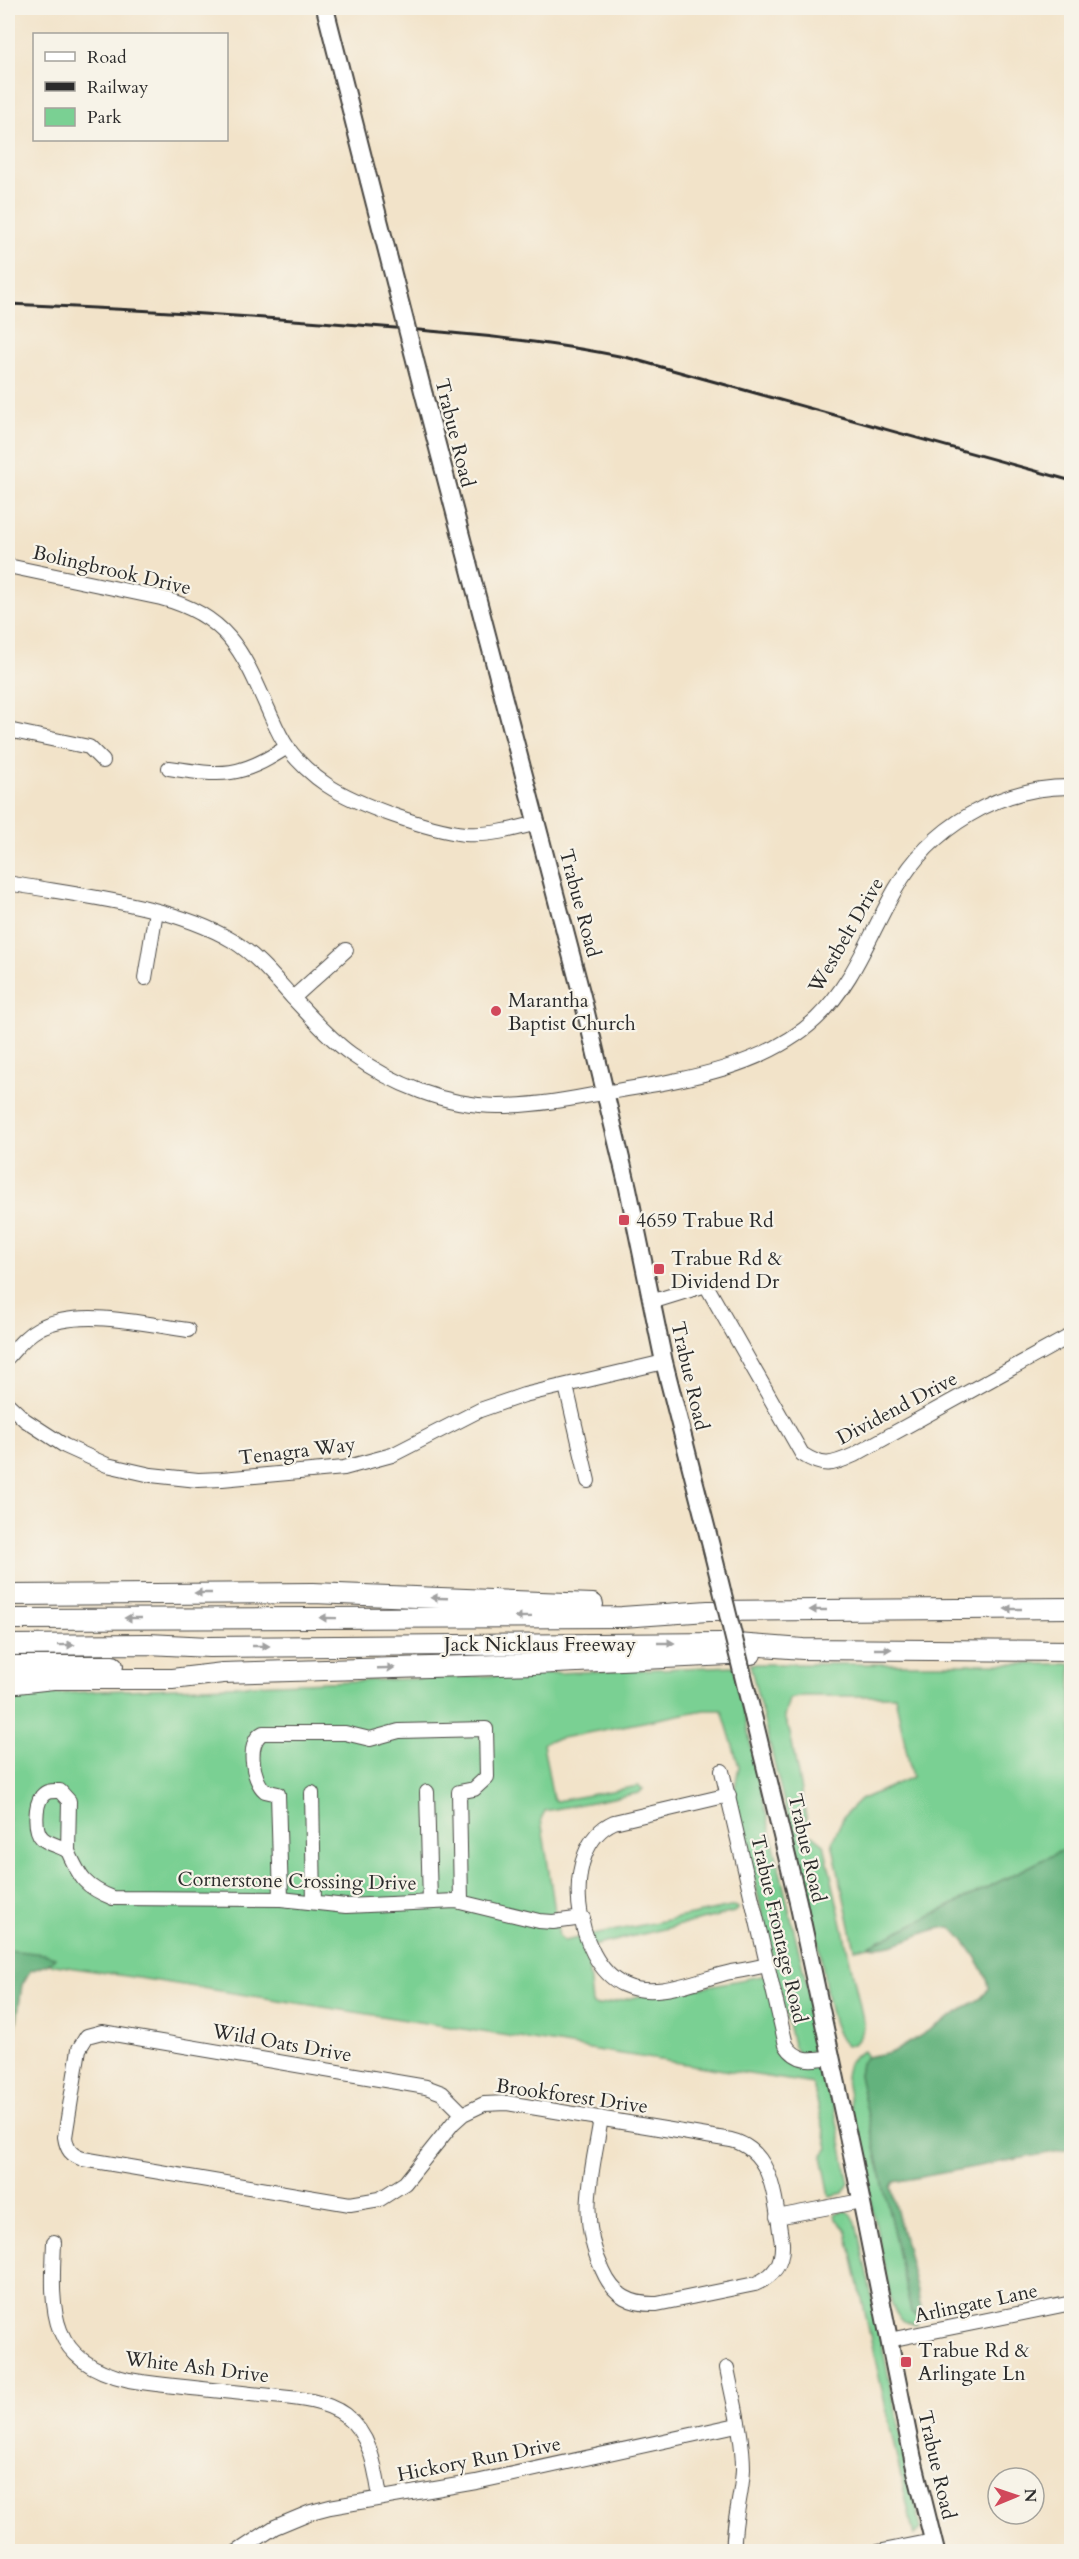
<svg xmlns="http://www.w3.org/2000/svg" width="1079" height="2559" viewBox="0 0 1079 2559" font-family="Cardo,serif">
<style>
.green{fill:#7ad093;stroke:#527e5f;stroke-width:1.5}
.forest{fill:#63b27d;stroke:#476e54;stroke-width:1.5}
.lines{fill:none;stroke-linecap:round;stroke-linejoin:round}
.minor-casing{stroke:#494743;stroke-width:16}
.major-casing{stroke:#494743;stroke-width:20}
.highway-casing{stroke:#494743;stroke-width:22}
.minor{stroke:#fff;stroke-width:14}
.major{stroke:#fff;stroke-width:16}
.highway{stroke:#fff;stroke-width:20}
.rail{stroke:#2b2b2b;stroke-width:3}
.major-bridge-casing{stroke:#494743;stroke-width:20;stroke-linecap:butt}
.major-bridge{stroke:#fff;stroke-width:16}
.oneway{fill:#a0a0a0}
.poi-dot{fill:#d1495b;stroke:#f7f3e8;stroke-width:2}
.labels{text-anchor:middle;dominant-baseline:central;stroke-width:4.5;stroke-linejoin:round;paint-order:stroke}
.street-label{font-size:20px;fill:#2b2b2b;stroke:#f7f3e8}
.poi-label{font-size:20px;fill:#2b2b2b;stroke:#f7f3e8;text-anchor:start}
</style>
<rect width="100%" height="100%" fill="#f7f3e8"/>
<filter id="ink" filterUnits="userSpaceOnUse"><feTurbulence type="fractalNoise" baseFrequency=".0167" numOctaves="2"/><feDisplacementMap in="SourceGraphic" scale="12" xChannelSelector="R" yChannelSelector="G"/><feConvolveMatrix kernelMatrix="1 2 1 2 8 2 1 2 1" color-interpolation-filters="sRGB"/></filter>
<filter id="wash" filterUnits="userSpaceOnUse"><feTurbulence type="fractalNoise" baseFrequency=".008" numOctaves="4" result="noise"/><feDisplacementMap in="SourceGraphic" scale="24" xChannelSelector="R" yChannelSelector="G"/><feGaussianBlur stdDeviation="1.35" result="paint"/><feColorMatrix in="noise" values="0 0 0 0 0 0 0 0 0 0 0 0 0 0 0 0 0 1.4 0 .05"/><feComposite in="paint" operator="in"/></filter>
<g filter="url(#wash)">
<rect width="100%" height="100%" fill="#f2e3c9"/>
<!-- green -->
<g class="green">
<path d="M750,1664H1071V1846L869,1946L855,1949L832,1842L844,1816L860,1800L912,1777L895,1696H803L789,1699L784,1717L790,1733L806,1817V1836L813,1835L824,1844L864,2024C863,2035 857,2045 846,2046C826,2024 825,1970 818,1941C796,1848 772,1756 750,1664Z"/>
<path d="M734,1666L759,1783L820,2040L818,2049L807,2054L798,2053L793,2045L734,1793L739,1766L722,1710H704L547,1741L543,1744L553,1799L556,1801L638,1786L643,1789L639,1793L545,1811L541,1819L559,1937L564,1941L735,1906L738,1908L734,1912L589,1947L587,1951L592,2004L597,2006L683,1986L692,1989L766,1975L785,2055C794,2069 811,2063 825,2068L828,2075L849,2183L843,2193L830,2196L822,2156L828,2148L813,2084L49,1964L54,1958L8,1950V1697L99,1691Z"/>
<path d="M863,2051L867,2057L861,2063L859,2075L911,2312L917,2315V2325C902,2322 898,2319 892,2305L845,2076C847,2063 850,2058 863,2051Z"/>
<polygon points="846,2211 852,2215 856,2222 920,2524 920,2530 914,2536 847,2231 836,2219 835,2213"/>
</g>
<!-- forest -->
<g class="forest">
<path d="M1071,1846V2149L894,2182L891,2187L921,2307L917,2315L911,2312L859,2075L861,2063L867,2057L896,2051L981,1998L989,1989C988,1971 964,1939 951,1927C922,1928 897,1951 869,1946Z"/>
<polygon points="8,1950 44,1954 55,1957 49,1964 30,1971 22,1985 8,2083"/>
</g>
</g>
<g filter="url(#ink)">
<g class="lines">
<!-- minor casing -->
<g class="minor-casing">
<g id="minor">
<path d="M8,566L161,598C226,615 242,650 267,707C273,720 279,736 288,748C297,761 313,776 327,785C357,805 429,830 465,834C488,836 515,829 537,823"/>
<polyline points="8,730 89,747 103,761"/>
<path d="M169,768C223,776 240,778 287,747"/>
<path d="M8,883C79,896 171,904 233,941C257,956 273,976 292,997C310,1016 329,1038 351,1054C393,1084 445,1106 498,1106C530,1106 561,1101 592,1095C666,1082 758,1073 816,1019C853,984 870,934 895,890C930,828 999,786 1072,787"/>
<polyline points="145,978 156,911"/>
<polyline points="293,998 346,950"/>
<path d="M651,1302L706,1285L802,1454C824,1468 831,1465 854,1455L1072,1335"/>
<path d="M8,1357C17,1347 25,1336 38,1329C77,1307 145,1324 188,1330"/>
<polyline points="566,1386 588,1481"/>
<polyline points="8,1404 25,1420 65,1446 107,1465 151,1475 198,1480 222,1479 344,1468 392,1455 480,1410 524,1395 664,1362"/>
<path d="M722,1771L786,2045C797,2063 813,2060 832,2057"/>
<polyline points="427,1792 430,1902"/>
<polyline points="312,1793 314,1902"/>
<path d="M729,1795L614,1822C558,1847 574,1962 624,1985C657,2000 698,1979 731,1972C743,1970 755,1968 767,1965"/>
<path d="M68,1851L69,1801L60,1791C53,1791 47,1790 42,1796C35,1805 34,1830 42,1838C48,1844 61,1846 68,1851C80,1878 85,1887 113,1898L281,1899L346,1906L456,1901L539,1921L553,1922L583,1918"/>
<path d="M281,1899L278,1794L265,1791C252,1780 246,1741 263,1733H345L370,1739L399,1731L486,1729L487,1777L474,1789L459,1792L461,1901"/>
<path d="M463,2114L442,2093L426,2087L102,2032L87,2036L79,2049L65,2137C67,2150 71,2155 83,2159L350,2204L380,2199L405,2183L453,2123L463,2114L484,2104L507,2103L731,2140C776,2151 775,2206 782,2243C783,2264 774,2276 755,2284L657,2304C631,2305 614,2296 603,2271C577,2217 592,2175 601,2118"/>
<polyline points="777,2217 861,2201"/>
<path d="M54,2242C51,2312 48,2361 129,2380C172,2387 217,2390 261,2395C288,2398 322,2398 345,2415C371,2435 375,2467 380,2497"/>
<polyline points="889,2340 1072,2303"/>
<path d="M727,2368C733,2400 743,2435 743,2469C742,2497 732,2523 734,2552"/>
<polyline points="237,2552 275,2527 311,2512 330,2507 476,2482 737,2425"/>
<polyline points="878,2552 933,2541"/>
</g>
</g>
<!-- major casing -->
<g class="major-casing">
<g id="major">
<polyline points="325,8 369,181"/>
<polyline points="424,395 582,996 628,1188 664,1362 712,1550"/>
<polyline points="754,1720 798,1902 853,2159 913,2459 936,2552"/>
</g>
</g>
<!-- highway casing -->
<g class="highway-casing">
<g id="highway">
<polyline points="8,1595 313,1593 593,1604"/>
<polyline points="8,1619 622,1617 708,1611 1072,1608"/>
<polyline points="8,1645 148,1644 209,1647 723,1643 803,1649 1072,1651"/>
<polyline points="8,1666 113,1666"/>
<polyline points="8,1684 53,1679 172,1679 223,1673 534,1664 751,1654"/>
</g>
</g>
<!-- minor -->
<use href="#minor" class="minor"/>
<!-- major -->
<use href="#major" class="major"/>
<!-- highway -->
<use href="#highway" class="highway"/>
<!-- rail -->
<path class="rail" d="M8,304C129,309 250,316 371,326C458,333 544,340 629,358L1072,481"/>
<!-- major-bridge casing -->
<g class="major-bridge-casing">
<g id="major-bridge">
<polyline points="369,181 424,395"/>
<polyline points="712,1550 754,1720"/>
</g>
</g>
<!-- major-bridge -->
<use href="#major-bridge" class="major-bridge"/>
</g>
<!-- one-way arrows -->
<defs><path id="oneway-solid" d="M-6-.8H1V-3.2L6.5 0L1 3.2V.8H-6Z" transform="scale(1.5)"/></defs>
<g class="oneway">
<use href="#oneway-solid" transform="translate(203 1593) rotate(180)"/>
<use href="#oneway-solid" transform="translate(439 1598) rotate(-178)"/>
<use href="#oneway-solid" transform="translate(1013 1609) rotate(180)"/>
<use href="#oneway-solid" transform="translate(818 1610) rotate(180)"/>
<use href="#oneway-solid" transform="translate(523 1617) rotate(179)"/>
<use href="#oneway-solid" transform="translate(133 1618) rotate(180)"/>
<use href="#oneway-solid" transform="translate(328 1618) rotate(-179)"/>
<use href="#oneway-solid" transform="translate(666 1643)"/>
<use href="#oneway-solid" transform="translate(66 1645) rotate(-1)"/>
<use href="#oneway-solid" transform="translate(261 1646)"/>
<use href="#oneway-solid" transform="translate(883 1649)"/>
<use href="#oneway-solid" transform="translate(386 1668) rotate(-2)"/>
</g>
</g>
<!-- markers -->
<g class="poi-dot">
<circle cx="496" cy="1011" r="6"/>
<rect x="618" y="1214" width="12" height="12" rx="3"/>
<rect x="653" y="1263" width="12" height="12" rx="3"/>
<rect x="900" y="2356" width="12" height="12" rx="3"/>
</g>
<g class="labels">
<!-- street labels -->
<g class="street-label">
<text transform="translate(455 433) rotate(76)">Trabue Road</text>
<text transform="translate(112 570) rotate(13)">Bolingbrook Drive</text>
<text transform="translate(580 903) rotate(75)">Trabue Road</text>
<text transform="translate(846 935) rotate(-60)">Westbelt Drive</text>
<text transform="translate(690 1376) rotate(77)">Trabue Road</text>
<text transform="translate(897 1408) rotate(-28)">Dividend Drive</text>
<text transform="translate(297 1451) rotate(-7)">Tenagra Way</text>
<text x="540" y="1644">Jack Nicklaus Freeway</text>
<text transform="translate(807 1848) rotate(77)">Trabue Road</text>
<text transform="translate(297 1881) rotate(1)">Cornerstone Crossing Drive</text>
<text transform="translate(779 1929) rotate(77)">Trabue Frontage Road</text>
<text transform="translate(282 2043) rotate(10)">Wild Oats Drive</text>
<text transform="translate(572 2096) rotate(8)">Brookforest Drive</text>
<text transform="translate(976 2303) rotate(-12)">Arlingate Lane</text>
<text transform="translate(197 2367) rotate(7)">White Ash Drive</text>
<text transform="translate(479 2459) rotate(-11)">Hickory Run Drive</text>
<text transform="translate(937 2465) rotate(77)">Trabue Road</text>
</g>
<!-- poi labels -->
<g class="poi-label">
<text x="508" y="1000">Marantha<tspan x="508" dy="23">Baptist Church</tspan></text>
<text x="636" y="1220">4659 Trabue Rd</text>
<text x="671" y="1258">Trabue Rd &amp;<tspan x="671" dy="23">Dividend Dr</tspan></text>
<text x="918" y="2350">Trabue Rd &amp;<tspan x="918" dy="23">Arlingate Ln</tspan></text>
</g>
</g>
<!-- margin -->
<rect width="1079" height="2559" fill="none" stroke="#f7f3e8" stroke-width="30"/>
<!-- legend -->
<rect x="33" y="33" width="195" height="108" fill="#f7f3e8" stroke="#a5a39c" stroke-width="1.5"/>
<rect x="45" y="52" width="30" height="9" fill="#ffffff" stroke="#a5a39c" stroke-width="1.5"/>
<text x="87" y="63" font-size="18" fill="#2b2b2b">Road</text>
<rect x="45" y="82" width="30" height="9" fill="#2b2b2b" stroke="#a5a39c" stroke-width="1.5"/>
<text x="87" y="93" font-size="18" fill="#2b2b2b">Railway</text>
<rect x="45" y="108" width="30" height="18" fill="#7ad093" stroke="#a5a39c" stroke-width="1.5"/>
<text x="87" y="123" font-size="18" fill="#2b2b2b">Park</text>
<!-- north arrow -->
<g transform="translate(1016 2496) rotate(88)"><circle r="28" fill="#f7f3e8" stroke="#a5a39c" stroke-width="1.5"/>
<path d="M0-4.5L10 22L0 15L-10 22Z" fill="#d1495b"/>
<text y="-9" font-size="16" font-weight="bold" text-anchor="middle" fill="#2b2b2b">N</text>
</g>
</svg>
